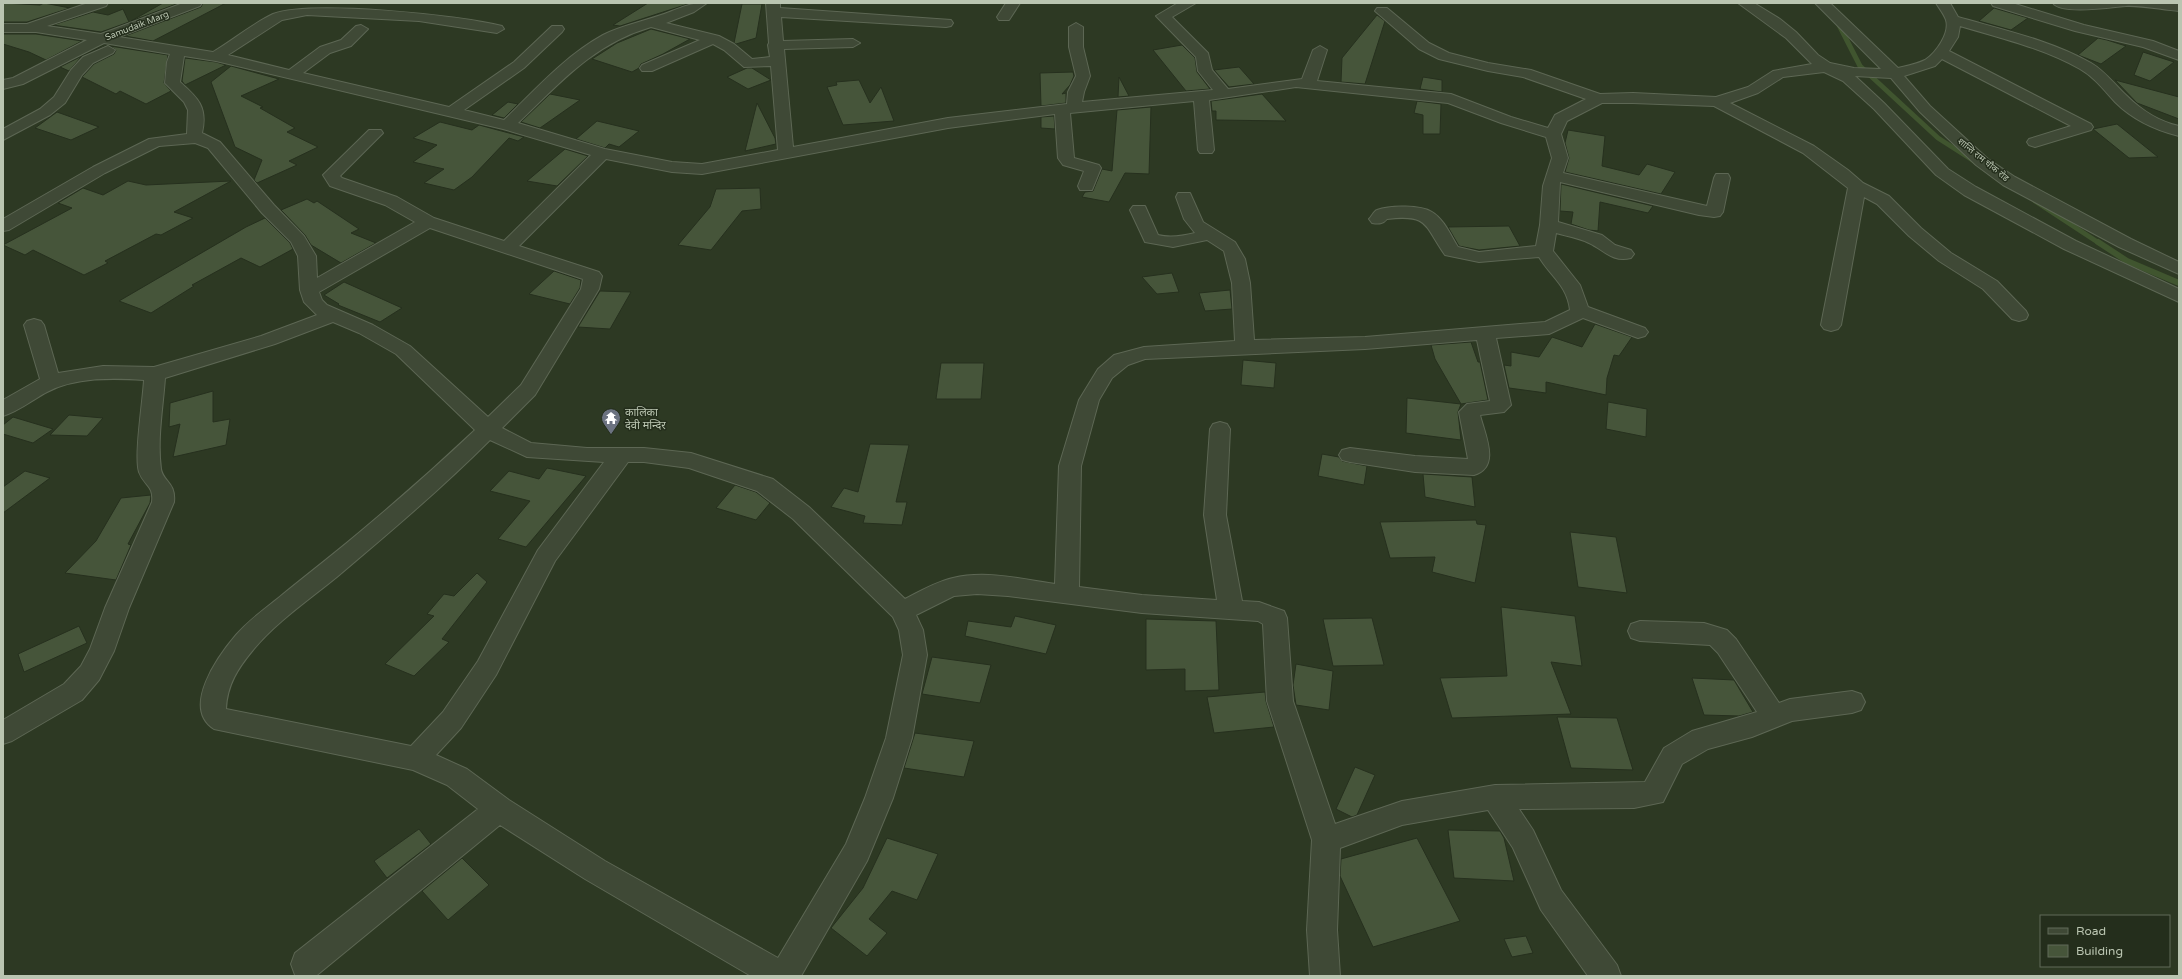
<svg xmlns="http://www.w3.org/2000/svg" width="2182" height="979" viewBox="0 0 2182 979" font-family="'Varela Round','Noto Sans Devanagari',sans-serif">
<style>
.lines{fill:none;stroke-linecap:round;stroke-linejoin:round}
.stream-far1{stroke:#40552f;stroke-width:5}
.stream{stroke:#40552f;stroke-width:6}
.building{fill:#46553a;stroke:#26301e}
.minor-casing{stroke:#5d6754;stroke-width:2}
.minor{fill:#3f4936;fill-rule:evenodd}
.labels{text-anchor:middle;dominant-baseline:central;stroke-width:3;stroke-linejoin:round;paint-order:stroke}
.far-street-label{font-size:9px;fill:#bac5b1;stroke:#242e1c}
.poi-label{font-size:11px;fill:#bac5b1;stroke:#242e1c;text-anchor:start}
</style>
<rect width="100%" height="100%" fill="#2d3923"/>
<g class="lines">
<!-- stream-far1 -->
<g class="stream-far1">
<polyline points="1837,21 1860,66 1938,138 1974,161"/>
<polyline points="2035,201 2099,243"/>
</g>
<!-- stream -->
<polyline class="stream" points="2098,242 2127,261 2179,283"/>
</g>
<!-- building -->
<g class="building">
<polygon points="3,3 40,5 44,3 70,8 27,22 3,22"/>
<polygon points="163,3 179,3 131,21"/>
<polygon points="203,3 226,3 153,41 125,36 201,7"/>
<polygon points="648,3 691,3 620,26 613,25"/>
<polygon points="742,4 762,4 756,38 736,44 734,43"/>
<polygon points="1994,8 2028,18 2011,30 1979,21"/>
<polygon points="123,9 129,22 101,32 53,25 93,12 108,15"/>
<polygon points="1377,15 1385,21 1365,84 1341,82 1342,58"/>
<polygon points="651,29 690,39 663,54 641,64 639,68 632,72 592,59 617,43"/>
<polygon points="3,34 36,34 82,41 46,60 29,52 3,44"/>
<polygon points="2098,38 2107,40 2126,46 2101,64 2078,55"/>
<polygon points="104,45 107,45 82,56 69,71 60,67"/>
<polygon points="1182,45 1195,58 1197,72 1210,89 1186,91 1153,50"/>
<polygon points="110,46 168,55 164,83 171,91 146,104 120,91 116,94 82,77 94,64 114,54 116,50"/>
<polygon points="2143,52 2174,62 2150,81 2134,75"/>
<polygon points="185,58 216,62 226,65 185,85 182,81"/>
<polygon points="231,66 279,79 241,96 263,107 260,108 295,128 287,132 318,147 289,161 297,165 257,183 254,180 262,160 235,147 211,82"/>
<polygon points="1239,67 1254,84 1229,87 1214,70"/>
<polygon points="747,68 752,68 771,80 748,89 727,77"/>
<polygon points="1073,72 1074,76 1070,85 1062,94 1066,93 1066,103 1041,106 1040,73"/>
<polygon points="1119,77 1129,96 1118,97"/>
<polygon points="1423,77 1442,80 1442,92 1420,89"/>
<polygon points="859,80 870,103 881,87 894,121 843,125 827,87 837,85 836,82"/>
<polygon points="2115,80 2179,97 2179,119 2137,103"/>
<polygon points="550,94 580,100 540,128 521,122"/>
<polygon points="1262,94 1286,121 1216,120 1216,111 1212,111 1211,101"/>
<polygon points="1417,101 1441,104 1440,134 1423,134 1423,115 1414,113"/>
<polygon points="508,102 518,104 504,118 492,115"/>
<polygon points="757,103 775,138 776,144 745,151"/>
<polygon points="1151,107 1149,174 1125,173 1109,202 1082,197 1085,192 1093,191 1102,169 1112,171 1117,110"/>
<polygon points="57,112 99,127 71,140 35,128"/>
<polygon points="1054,116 1055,129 1041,128 1041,117"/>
<polygon points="597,121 639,131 619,147 609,144 605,148 576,139"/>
<polygon points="440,122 472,130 479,125 524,137 518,141 509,138 472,177 454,190 424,183 444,169 413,162 437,145 413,138"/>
<polygon points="2117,124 2158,157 2129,158 2093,129"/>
<polygon points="1568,130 1605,136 1602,166 1639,175 1647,164 1675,172 1661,194 1565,172 1569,158 1565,143"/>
<polygon points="565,149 588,156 557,186 527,181"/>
<polygon points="128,181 146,185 231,181 174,212 193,218 161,235 156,234 105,261 108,263 84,275 33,250 25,255 3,245 72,208 58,203 83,188 103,195"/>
<polygon points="1561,184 1653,206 1648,213 1600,202 1598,231 1589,230 1571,224 1573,212 1560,211"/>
<polygon points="760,188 761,209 742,211 711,250 678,245 710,207 716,189"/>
<polygon points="307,199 314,203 317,201 359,229 351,233 376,243 341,263 311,245 305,235 281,210"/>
<polygon points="265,218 290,243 293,249 260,267 241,258 192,285 194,286 151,313 119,301 246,227"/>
<polygon points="1509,226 1520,246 1479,250 1459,246 1448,227"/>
<polygon points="554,271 581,280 580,288 570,304 529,294"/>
<polygon points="1172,273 1179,292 1157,294 1142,277"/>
<polygon points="344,282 402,308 380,322 338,305 339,304 324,295"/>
<polygon points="1230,290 1232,309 1205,311 1199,293"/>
<polygon points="600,291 631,292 610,329 578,327"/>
<polygon points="1595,324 1632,337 1619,356 1614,355 1607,378 1606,395 1546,382 1546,393 1509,388 1504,365 1511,366 1511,352 1539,357 1552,337 1582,347"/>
<polygon points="1471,342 1478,362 1480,362 1488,400 1461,404 1435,359 1431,345"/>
<polygon points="1243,360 1276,363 1274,388 1241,385"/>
<polygon points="941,363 984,363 981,399 936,399"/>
<polygon points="213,391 213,422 230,419 226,445 173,457 180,424 169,427 170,403"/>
<polygon points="1407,398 1461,404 1458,412 1461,440 1406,433"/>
<polygon points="1608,402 1647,409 1646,437 1606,429"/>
<polygon points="69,415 103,418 87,436 50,435"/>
<polygon points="13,417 53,429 33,443 3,434 3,425"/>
<polygon points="870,444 909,445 896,502 907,502 902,525 863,523 865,516 831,507 844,488 858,492"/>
<polygon points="1322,454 1339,457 1342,461 1367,466 1364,485 1318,476"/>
<polygon points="547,468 586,476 526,547 498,539 530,501 490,491 509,471 539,479"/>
<polygon points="25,471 50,478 3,513 3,487"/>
<polygon points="1423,474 1472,477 1475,507 1425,497"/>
<polygon points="735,485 756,492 770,503 756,520 716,508"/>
<polygon points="151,495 150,503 128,544 131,545 116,580 65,573 96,541 121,498"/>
<polygon points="1476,520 1477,524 1486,525 1475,583 1432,572 1435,557 1390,558 1380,522"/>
<polygon points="1570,532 1616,537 1627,593 1578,587"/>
<polygon points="477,573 487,582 442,639 449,642 414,676 385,664 434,616 427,614 444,594 454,596"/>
<polygon points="1501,607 1575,616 1582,666 1551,662 1571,714 1452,718 1440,678 1507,676"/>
<polygon points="1015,616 1056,625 1046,654 965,636 968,621 1011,627"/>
<polygon points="1372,618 1384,665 1333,666 1323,619"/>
<polygon points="1146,619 1216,621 1219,690 1185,691 1185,669 1146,670"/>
<polygon points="79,626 87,643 24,672 18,654"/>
<polygon points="932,657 991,665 980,703 922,694"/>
<polygon points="1296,664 1333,671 1329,710 1296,705 1293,685"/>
<polygon points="1692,678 1734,680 1753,712 1739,716 1704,715"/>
<polygon points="1265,692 1266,701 1274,727 1214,733 1207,697"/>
<polygon points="1557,717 1617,718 1633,770 1571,768"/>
<polygon points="915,733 974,741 964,777 904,768"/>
<polygon points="1355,767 1375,775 1357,815 1352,817 1336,809"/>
<polygon points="419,829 431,844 387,878 374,861"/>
<polygon points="1448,830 1500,831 1504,838 1514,881 1454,878"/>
<polygon points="887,838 938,854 917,900 892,891 869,919 887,933 867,956 831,928 863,888"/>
<polygon points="1417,838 1460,921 1373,947 1340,876 1341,859"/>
<polygon points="462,858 489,885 448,920 422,891"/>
<polygon points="1526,936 1533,953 1512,957 1504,939"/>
</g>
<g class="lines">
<!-- minor casing -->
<g class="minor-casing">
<g id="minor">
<path d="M88,3H108L106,6L47,26L101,34L183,3H202L200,6L119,37L213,52C233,40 252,24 273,14C311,0 458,15 502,26L504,29L497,33L419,21L307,15L282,20L228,55L289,70L320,47L341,40L356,26L361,25L368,29L351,46L330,53L303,73L449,107L514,62L552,26H562L564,29L562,32L524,68L464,110L504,120C535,90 565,56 603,35C621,26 641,22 661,15C680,9 686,3 707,3L694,12L666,23L719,36L734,44L752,59L770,57L768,45L769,43L766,3H780V8L951,20L953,23L951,26L946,27L781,17L783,41L853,39L860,43L853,47L784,49L793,147L948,118L1067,104L1068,92L1076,76L1069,47V27L1076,23L1083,27V47L1090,76L1084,92L1082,102L1213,90L1198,71L1196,57L1156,16L1178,3H1196L1172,17L1208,53L1212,70L1228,89L1302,79L1313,50L1320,46L1327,50L1317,81L1451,94L1511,117L1548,128L1555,115L1586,99L1523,77L1488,71L1439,59L1419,49L1375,11L1377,8H1387L1429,43L1449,53L1488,63L1531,70L1600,94L1633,93L1716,97L1748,87L1773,71L1812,64L1786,38L1738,3H1754L1780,19L1796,32L1818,55L1830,63L1854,68L1881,69L1815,3H1830L1898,68C1906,66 1917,64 1925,60C1936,53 1950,33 1946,20C1944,14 1939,8 1936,3H1950L1958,17C2003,30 2050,40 2091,63C2105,71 2115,85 2127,96C2141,110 2160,122 2179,126V136C2155,130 2133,120 2115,102C2104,90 2094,77 2080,69C2043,48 2000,38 1960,26L1958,37L1949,51L2091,124L2093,127L2091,130L2035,147L2029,145L2027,142L2029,139L2071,126L1942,59L1935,66L1904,76L1930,106L1988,159L2015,177L2131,239L2179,262V274L2119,247L2003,185L1976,165L1920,112L1891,78L1855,76L1884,103L1948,169L1976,187L2076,241L2179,289V302L2064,249L1964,195L1936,175L1874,109L1843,81L1824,72L1783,77L1758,93L1730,103L1814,146L1848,170L1863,183L1889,196L1921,228L1951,253L1997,281L2026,311L2028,315L2026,319L2019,321L2012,319L1983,289L1939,261L1909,236L1877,204L1864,197L1841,325L1838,329L1831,331L1824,329L1821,325L1848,188L1803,153L1714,106L1633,103H1602L1567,121L1561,134L1568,158L1563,173L1707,206L1714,178L1716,174H1728L1730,178L1723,212L1720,216L1714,217L1699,215L1560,182L1558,222L1602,235L1615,245L1631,250L1634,254L1631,258C1612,263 1603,249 1589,243C1579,238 1567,236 1556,233L1553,251L1580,285L1588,307L1645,328L1648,332L1645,336L1638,338L1583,318L1549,334L1496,338L1511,405L1504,412L1480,415C1485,435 1501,467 1474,475L1415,472L1350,462L1342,460L1339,455L1342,450L1350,448L1415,456L1468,459L1459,412L1467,404L1490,401L1477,340L1365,349L1145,359L1128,365L1112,378L1099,400L1081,466L1079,587L1142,595L1217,600L1204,515L1210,429L1213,424L1220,422L1227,424L1230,429L1226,515L1242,601L1259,602L1284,611L1287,618L1293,701L1335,824L1402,801L1495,785L1645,782L1664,748L1692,731L1757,712L1718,653L1710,645L1640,641L1631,638L1628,631L1631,624L1640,621L1704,623L1727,630L1736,639L1779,703L1790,699L1852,691L1861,694L1865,702L1861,710L1852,713L1792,721L1752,737L1708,749L1682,764L1663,802L1634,808L1519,809L1533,830L1561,890L1617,965L1621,976H1588L1541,910L1513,848L1488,810L1402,825L1340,848L1337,930L1340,976H1310L1307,930L1312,840L1267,701L1263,624L1258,621L1142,613L1008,596L977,594L954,596L916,615L923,630L927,655L912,738L893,798L867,861L801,976H751L585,879L500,825L317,975H295L291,964L295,953L478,809L447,785L413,770L214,729C181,708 218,656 236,635C249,620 266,608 282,595C310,572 339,550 367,526C404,495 440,463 475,430L396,354L359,333L333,322L275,344L165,378C163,407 157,439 161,469C163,482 176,482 174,502L129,608L114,651L99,680L82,700L12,741L3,744V720L64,684L81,666L90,649L105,608L152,502C154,485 144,486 139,472C134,456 143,400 144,380C112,378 76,377 47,392C32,400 19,411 3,416V400L40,379L24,325L27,321L34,319L41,321L44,325L58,373L103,366L154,367L261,336L317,315L304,302L300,290L298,256L291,242L262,213L208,148L195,143L159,146L105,173L9,230L3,231V219L93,167L149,139L187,134L188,110L184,102L165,83L167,62L170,54L104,43L23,84L3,89V80L13,78L87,40L36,32H3V24H27ZM651,27L700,40L642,65L640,68L642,71H652L713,44L724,50L744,67L771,66L778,150L702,164L672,162L605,149L518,123C560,83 593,44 651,27ZM184,56L216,61L503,129L591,155L504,241L434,218L397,197L342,178L340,176L383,133L381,130H369L323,175L330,186L385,205L415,222L317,278L316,256L304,236L274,205L220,142L202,133C208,107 198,98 180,82ZM1296,87L1448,103L1501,123L1546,137L1552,158L1543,186L1540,225L1536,246L1479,252L1458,247C1451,236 1444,219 1432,212C1421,205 1390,205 1377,210C1374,211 1372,216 1369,219L1372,223C1379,224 1383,224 1387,219C1429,214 1424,225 1445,255L1479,262L1539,257C1551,277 1567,285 1570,310L1545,322L1365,337L1254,340L1250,283L1245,259L1235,242L1203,222L1190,193H1178L1176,197L1184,219L1195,233C1183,236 1170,238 1158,235L1145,206H1133L1130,210L1145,242L1173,247L1207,240L1224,251L1232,283L1235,341L1144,347L1114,355L1098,369L1079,400L1059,466L1055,584C1023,579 985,570 953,578C936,582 920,591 905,599L809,507L773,479L691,453L644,448H587L531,443L502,428L535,395L599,289L602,276L599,272L519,246L606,159L672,172L702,174L948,128L1055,114L1058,158L1063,165L1084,171L1078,186L1080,190H1092L1101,168L1099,165L1074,158L1070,113L1194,101L1198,150L1200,153H1212L1214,150L1209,100ZM430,228L583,279L581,289L521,385L488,417L410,346L373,325L327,305L322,300L319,292ZM490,440L527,457L604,462L538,550L478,661L443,712L411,746L226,709C227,685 238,668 253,650C276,622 310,599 338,576C390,532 442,488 490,440ZM628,462H644L689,468L757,491L793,519L893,617L899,630L903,655L886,738L865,798L846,844L778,958L605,861L509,800L467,769L436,755L461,728L496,675L555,561Z"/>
<polygon points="1006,3 1020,3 1009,20 999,20 997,17"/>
<polygon points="1991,3 2012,3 2084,25 2153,41 2179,51 2179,60 2143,47 2075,31 1993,6"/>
<path d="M2053,3H2179V11C2163,10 2141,5 2126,6C2113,7 2061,15 2053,3Z"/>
<polygon points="108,46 115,50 113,53 93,63 82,75 65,103 50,115 3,140 3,129 40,109 54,97 71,70 83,57"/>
</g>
</g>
<!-- minor -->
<use href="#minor" class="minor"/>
</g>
<!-- icons -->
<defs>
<g id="temple-pin" transform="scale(1)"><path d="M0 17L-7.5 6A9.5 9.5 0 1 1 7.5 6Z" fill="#6b7280" stroke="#242e1c"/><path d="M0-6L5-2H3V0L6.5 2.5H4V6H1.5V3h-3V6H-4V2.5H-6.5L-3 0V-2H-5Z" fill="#fff"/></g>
</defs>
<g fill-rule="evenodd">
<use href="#temple-pin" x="611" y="418"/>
</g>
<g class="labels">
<!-- far-street labels -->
<g class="far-street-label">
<text transform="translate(137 26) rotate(-21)">Samudaik Marg</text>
<text transform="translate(1983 160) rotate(39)">शान्ति राम चौक रोड</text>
</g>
<!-- poi labels -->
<g class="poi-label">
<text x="625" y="412">कालिका<tspan x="625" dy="13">देवी मन्दिर</tspan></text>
</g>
</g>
<!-- border -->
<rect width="2182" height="979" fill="none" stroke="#bac5b1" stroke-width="8"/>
<!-- legend -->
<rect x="2040" y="915" width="130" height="52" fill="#242e1c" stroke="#606a58"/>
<rect x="2048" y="928" width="20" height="6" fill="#3f4936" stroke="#606a58"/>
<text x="2076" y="935" font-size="12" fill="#bac5b1">Road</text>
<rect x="2048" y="945" width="20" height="12" fill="#46553a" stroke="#606a58"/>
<text x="2076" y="955" font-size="12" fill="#bac5b1">Building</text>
</svg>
